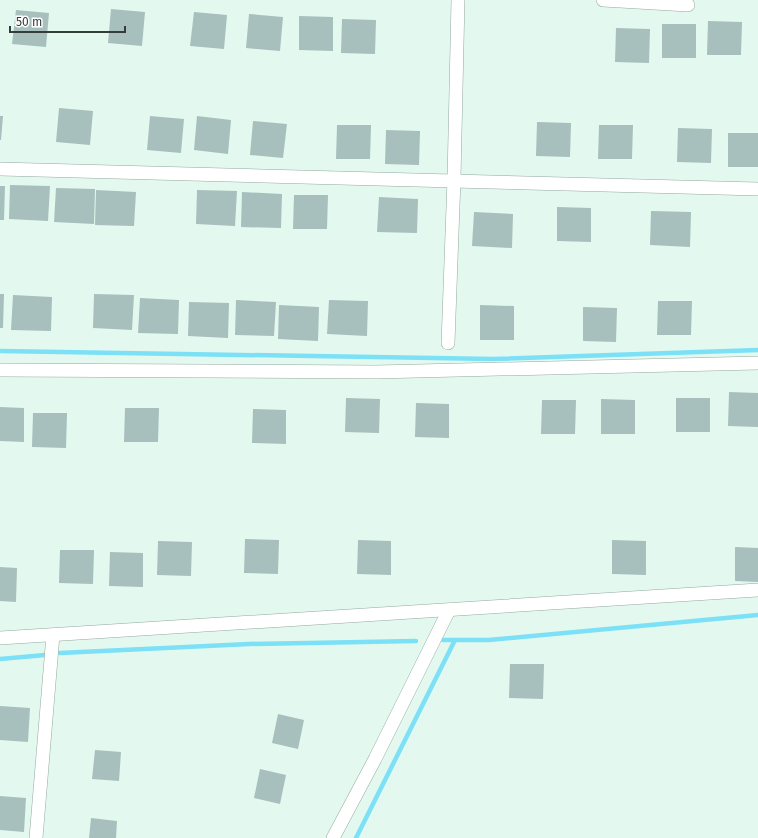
<svg xmlns="http://www.w3.org/2000/svg" width="758" height="838" viewBox="0 0 758 838" font-family="'Fira Sans',sans-serif">
<style>
.lines{fill:none;stroke-linecap:round;stroke-linejoin:round}
.stream{stroke:#7ce0f7;stroke-width:4.5}
.building{fill:#a7bfbd}
.minor-casing{stroke:#94a99f;stroke-width:14}
.minor{stroke:#fff;stroke-width:13}
</style>
<rect width="100%" height="100%" fill="#e3f9ef"/>
<g class="lines">
<!-- stream -->
<g class="stream">
<polyline points="0,351 493,359 758,350"/>
<polyline points="443,640 489,640 758,615"/>
<polyline points="60,653 249,644 416,641"/>
<polyline points="0,659 45,655"/>
<polyline points="356,838 455,640"/>
</g>
</g>
<!-- building -->
<g class="building">
<polygon points="111,9 145,12 142,46 108,43"/>
<polygon points="16,10 49,13 46,47 12,44"/>
<polygon points="194,12 227,15 224,49 190,46"/>
<polygon points="249,14 283,17 280,51 246,48"/>
<polygon points="299,16 333,17 333,51 299,50"/>
<polygon points="342,19 376,20 375,54 341,53"/>
<polygon points="708,21 742,22 741,55 707,55"/>
<rect x="662" y="24" width="34" height="34"/>
<polygon points="616,28 650,29 649,63 615,62"/>
<polygon points="59,108 93,111 90,145 56,142"/>
<polygon points="0,116 3,116 1,140 0,140"/>
<polygon points="150,116 184,119 181,153 147,150"/>
<polygon points="197,116 231,120 228,154 194,150"/>
<polygon points="253,121 287,124 283,158 250,155"/>
<polygon points="537,122 571,123 570,157 536,156"/>
<polygon points="337,125 371,125 370,159 336,159"/>
<polygon points="599,125 633,125 632,159 598,159"/>
<polygon points="678,128 712,129 711,163 677,162"/>
<polygon points="386,130 420,131 419,165 385,164"/>
<rect x="728" y="133" width="30" height="34"/>
<polygon points="10,185 50,186 48,221 9,219"/>
<polygon points="0,186 5,186 4,220 0,220"/>
<polygon points="56,188 95,189 94,224 54,222"/>
<polygon points="96,190 136,192 134,226 95,225"/>
<polygon points="197,190 237,191 235,226 196,224"/>
<polygon points="242,192 282,194 281,228 241,227"/>
<polygon points="294,195 328,195 327,229 293,229"/>
<polygon points="379,197 418,199 417,233 377,232"/>
<polygon points="557,207 591,208 591,242 557,241"/>
<polygon points="651,211 691,212 690,247 650,245"/>
<polygon points="474,212 513,214 512,248 472,246"/>
<polygon points="0,294 4,294 3,328 0,328"/>
<polygon points="94,294 134,295 132,330 93,328"/>
<polygon points="13,295 52,297 51,331 11,330"/>
<polygon points="140,298 179,300 178,334 138,333"/>
<polygon points="236,300 276,302 274,336 235,335"/>
<polygon points="329,300 368,301 367,336 327,334"/>
<polygon points="658,301 692,301 691,335 657,335"/>
<polygon points="189,302 229,303 228,338 188,336"/>
<polygon points="279,305 319,307 318,341 278,339"/>
<polygon points="480,305 514,306 514,340 480,340"/>
<polygon points="583,307 617,308 616,342 583,341"/>
<polygon points="729,392 758,393 758,427 728,426"/>
<polygon points="346,398 380,399 379,433 345,432"/>
<rect x="676" y="398" width="34" height="34"/>
<polygon points="601,399 635,400 635,434 601,434"/>
<polygon points="542,400 576,400 575,434 541,434"/>
<polygon points="416,403 449,404 449,438 415,437"/>
<polygon points="0,407 24,408 24,442 0,441"/>
<polygon points="125,408 159,408 158,442 124,442"/>
<polygon points="253,409 286,410 286,444 252,443"/>
<polygon points="33,413 67,413 66,448 32,447"/>
<polygon points="245,539 279,540 278,574 244,573"/>
<polygon points="358,540 391,541 391,575 357,574"/>
<polygon points="612,540 646,541 646,575 612,574"/>
<polygon points="158,541 192,542 191,576 157,575"/>
<polygon points="735,547 758,548 758,582 735,581"/>
<polygon points="60,550 94,550 93,584 59,583"/>
<polygon points="110,552 143,553 143,587 109,586"/>
<polygon points="0,567 17,568 16,602 0,601"/>
<polygon points="510,664 544,664 543,699 509,698"/>
<polygon points="0,706 30,708 28,742 0,740"/>
<polygon points="278,714 304,720 298,749 272,743"/>
<polygon points="95,750 121,752 119,781 92,779"/>
<polygon points="260,769 286,775 280,804 254,798"/>
<polygon points="0,796 26,798 24,832 0,830"/>
<polygon points="91,818 117,821 116,838 89,838"/>
</g>
<g class="lines">
<!-- minor casing -->
<g class="minor-casing">
<g id="minor">
<polyline points="603,0 688,5"/>
<polyline points="0,169 758,189"/>
<polyline points="448,343 454,179 458,0"/>
<polyline points="0,370 376,372 758,363"/>
<polyline points="0,638 758,590"/>
<polyline points="36,838 53,635"/>
<polyline points="333,838 375,759 449,610"/>
</g>
</g>
<!-- minor -->
<use href="#minor" class="minor"/>
</g>
<!-- scale -->
<path d="M10 26v6h115v-6" fill="none" stroke="#343d39" stroke-width="2"/>
<text x="16" y="26" font-size="12" fill="#343d39" stroke="#ffffff" stroke-width="3" paint-order="stroke">50 m</text>
</svg>
